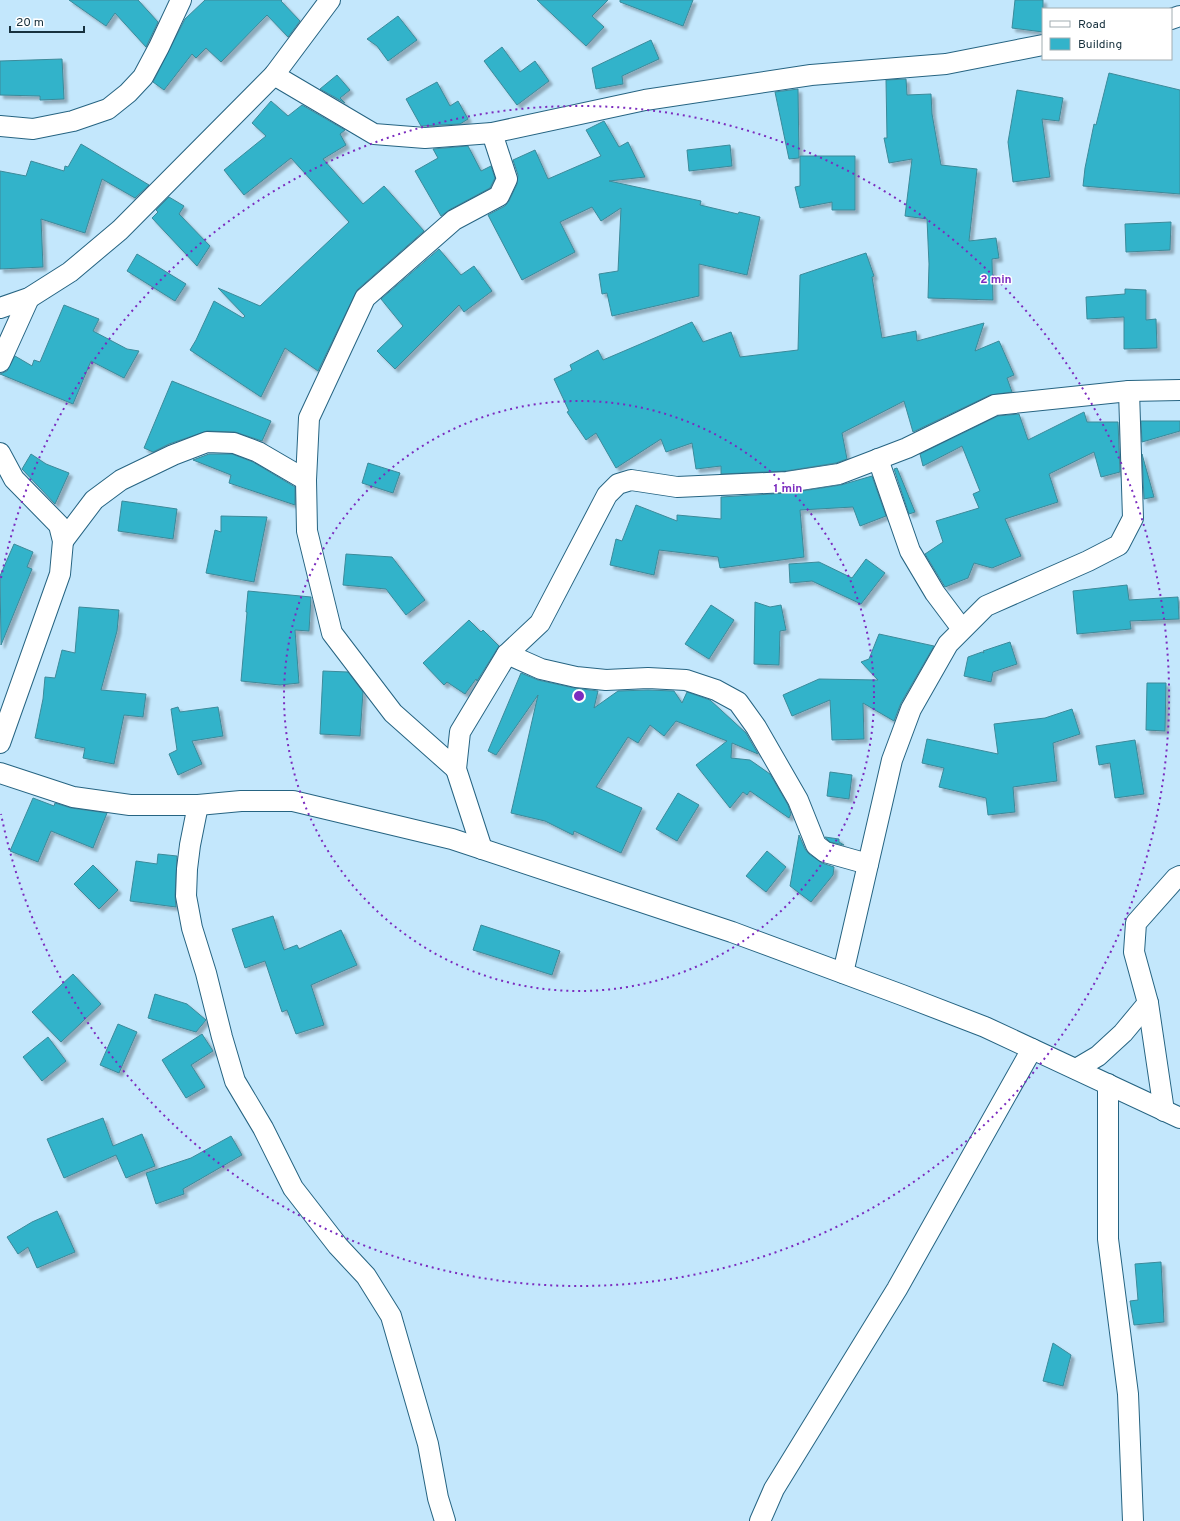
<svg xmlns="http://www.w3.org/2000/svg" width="1180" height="1521" viewBox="0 0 1180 1521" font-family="Overpass,sans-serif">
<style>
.building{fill:#33b3ca;stroke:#3c8a9a;filter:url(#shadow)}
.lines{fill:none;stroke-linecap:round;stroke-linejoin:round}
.minor-casing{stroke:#266482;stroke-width:22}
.minor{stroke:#fff;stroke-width:20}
.ring{fill:none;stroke:#7b2cbf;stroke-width:2;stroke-dasharray:2 4}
.centre{fill:#7b2cbf;stroke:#fff;stroke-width:2}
.ring-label{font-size:12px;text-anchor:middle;font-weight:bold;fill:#7b2cbf;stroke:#fff;stroke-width:3;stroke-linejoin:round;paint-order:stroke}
</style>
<defs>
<filter id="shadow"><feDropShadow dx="3.5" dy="3.5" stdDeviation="1" flood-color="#0004"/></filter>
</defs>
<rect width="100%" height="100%" fill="#c3e7fc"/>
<!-- building -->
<g class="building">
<polygon points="69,0 138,0 158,22 146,47 115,13 106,26"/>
<polygon points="205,0 282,0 281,1 300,21 288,37 267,15 221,62 206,48 196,58 192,54 164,90 153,82 185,19"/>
<polygon points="537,0 608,0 592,16 604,27 586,46"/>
<polygon points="620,0 693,0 683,26 620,2"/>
<polygon points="1015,0 1043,0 1043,32 1012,28"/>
<polygon points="398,16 417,40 388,61 377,46 367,39"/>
<polygon points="651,40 659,59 622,76 623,84 596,89 592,68"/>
<polygon points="502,47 520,72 535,61 549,81 517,105 484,61"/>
<polygon points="62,59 64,99 40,100 40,96 0,95 0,61"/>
<polygon points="1109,73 1180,90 1180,194 1083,186 1085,168 1094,124 1096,125"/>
<polygon points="337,75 350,90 340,98 345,103 320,89"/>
<polygon points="906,79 907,95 931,94 932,114 941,165 977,169 969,241 996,238 999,258 992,259 993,300 928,298 929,264 927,219 905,216 912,159 889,163 884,138 887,138 886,80"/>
<polygon points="437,82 450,106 458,101 468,119 460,124 421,126 406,99"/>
<polygon points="798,89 799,158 789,159 775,92"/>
<polygon points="1017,90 1063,98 1059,121 1042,119 1050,177 1013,182 1008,142"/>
<polygon points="271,101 288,116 302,105 345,130 340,134 346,145 323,159 363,204 384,186 424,231 357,290 318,371 285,348 261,397 190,350 196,340 214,301 243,318 245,316 218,288 260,306 349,222 291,158 244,195 224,170 266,136 252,123"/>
<polygon points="604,121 619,147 628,142 645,177 609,181 701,201 700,205 738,214 739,212 760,217 747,275 699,264 699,296 612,316 607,293 602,294 599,274 618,271 621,208 601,221 592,207 560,222 575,252 522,280 488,215 505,206 509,201 517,184 518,175 513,160 535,150 548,179 601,156 586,130"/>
<polygon points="81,144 149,185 135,198 102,179 85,233 41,219 43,267 0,269 0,171 26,176 31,161 64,171 65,166 68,167"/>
<polygon points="730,145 732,166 689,171 687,150"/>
<polygon points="468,146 481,171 491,166 495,178 490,188 449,210 441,216 415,171 438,158 433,149"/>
<polygon points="800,156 855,156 855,210 832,210 832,202 800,208 795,187 800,186"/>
<polygon points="169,197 184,206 179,214 210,246 197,266 152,218 158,212 156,210"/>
<polygon points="1171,222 1170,250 1126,252 1125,224"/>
<polygon points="439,249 461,275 474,266 492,291 464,312 459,305 395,369 377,351 403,326 381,299"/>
<polygon points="866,253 874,276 872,277 882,338 916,331 917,341 984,323 975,351 999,341 1014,375 1007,378 1012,392 990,395 913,432 904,401 842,433 847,459 836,463 786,471 721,474 721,466 696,469 692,443 666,452 661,439 616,468 596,433 586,440 567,412 569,411 554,379 572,370 570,365 598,350 603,360 692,322 703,342 731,332 740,357 798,350 800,275"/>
<polygon points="137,254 186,284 175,301 127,271"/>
<polygon points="1125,289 1146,290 1146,320 1156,319 1157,348 1124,349 1124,317 1087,319 1086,297 1125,294"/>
<polygon points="64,305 99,319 93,331 127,349 139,351 124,378 91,361 73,404 0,374 7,371 15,356 32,366 34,360 40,362"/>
<polygon points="172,381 271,421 262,441 235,432 207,431 169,444 153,452 144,448"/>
<polygon points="1084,412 1087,422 1118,422 1120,472 1101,477 1094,452 1049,474 1058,502 1005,519 1021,556 992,568 974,563 968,578 945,587 925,554 943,542 936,521 979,508 973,494 980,491 962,446 923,466 920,454 998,416 1019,414 1028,440"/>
<polygon points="1141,421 1180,421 1180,431 1142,442"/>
<polygon points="31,454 46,464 69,473 55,504 22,469"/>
<polygon points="209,454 232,454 253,462 295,487 295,505 229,483 231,475 193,460"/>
<polygon points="1142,454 1154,497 1144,499"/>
<polygon points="368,463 400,473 393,493 362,483"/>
<polygon points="897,468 915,512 909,514 894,469"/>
<polygon points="872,476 886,516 860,526 853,507 800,510 804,557 720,568 718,557 659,550 654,575 610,565 616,539 622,541 636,505 677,521 677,515 721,519 721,497 789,493 841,485"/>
<polygon points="122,501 177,509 173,539 118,531"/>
<polygon points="221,516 267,517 254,582 206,573 215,530 221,532"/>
<polygon points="14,544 33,552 27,567 32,569 1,645 0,576"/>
<polygon points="346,554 392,557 425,600 406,615 386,589 343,585"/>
<polygon points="866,559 885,573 861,604 812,581 790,583 789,564 819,562 852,578"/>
<polygon points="1127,585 1129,600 1178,597 1179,619 1130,621 1131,629 1077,634 1073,591"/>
<polygon points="248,591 311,597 309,631 295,630 299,683 280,685 241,681 247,612 246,612"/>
<polygon points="755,602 770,607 781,605 786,630 780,631 779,665 754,664"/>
<polygon points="711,605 734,620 709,659 685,644"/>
<polygon points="79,607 119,610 117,631 101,690 146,694 143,717 124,715 114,764 83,758 85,748 35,738 43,699 45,677 55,678 62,650 75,653"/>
<polygon points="469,620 481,632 483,630 499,646 477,681 476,679 465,694 447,682 444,685 423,663"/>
<polygon points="879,634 934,646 901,703 894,721 863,703 864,739 832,740 830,700 792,716 783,695 819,679 878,680 861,662 869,659"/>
<polygon points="1010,642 1017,664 993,672 991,682 964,676 968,657 982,652 984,653 983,651"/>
<polygon points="323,671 348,672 363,692 360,736 320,734"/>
<polygon points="521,673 538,680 574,688 598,691 594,708 618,691 648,690 674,691 682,703 687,692 710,700 746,733 758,754 732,743 731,758 750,760 770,774 788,805 791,814 789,818 750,791 747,795 743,792 730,808 696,765 727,741 676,721 664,736 650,725 638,743 628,737 596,787 642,808 621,853 574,831 573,835 545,821 511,813 538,695 496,755 488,751"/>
<polygon points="1147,683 1166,683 1165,731 1146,730"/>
<polygon points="178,707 180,712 218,707 223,736 192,741 202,764 178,775 169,754 177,750 171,709"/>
<polygon points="1072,709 1080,734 1053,743 1057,781 1013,787 1015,812 988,815 986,798 939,787 944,768 922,763 927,739 998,754 994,724 1045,718"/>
<polygon points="1135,740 1144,794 1115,798 1110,763 1099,765 1096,746"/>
<polygon points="830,772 852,775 849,799 827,796"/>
<polygon points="678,793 699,805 677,841 656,829"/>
<polygon points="33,798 54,806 55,803 71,808 107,813 93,848 51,831 38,862 10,851"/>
<polygon points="799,835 805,849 809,854 822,863 834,867 833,875 811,902 790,886"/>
<polygon points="825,837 839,839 839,842 844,845 830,842"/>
<polygon points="767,851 786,867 766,892 746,876"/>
<polygon points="158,854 177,856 175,896 176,907 130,901 136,861 157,864"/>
<polygon points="93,865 118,890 99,909 74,884"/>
<polygon points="273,916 284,950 297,945 299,949 341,930 357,965 311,985 324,1025 296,1034 287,1010 282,1012 265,961 245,968 232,929"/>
<polygon points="481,925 560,951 552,975 473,950"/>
<polygon points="73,974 101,1004 61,1042 32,1012"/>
<polygon points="155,994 187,1004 206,1020 196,1032 148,1018"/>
<polygon points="118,1024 137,1032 119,1073 100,1065"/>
<polygon points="202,1034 213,1051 191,1065 205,1087 186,1098 162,1060"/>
<polygon points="48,1037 66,1061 42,1081 23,1057"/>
<polygon points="103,1118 113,1146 142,1134 155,1166 126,1178 116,1155 64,1178 47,1139"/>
<polygon points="231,1136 242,1155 183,1189 184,1194 156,1204 146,1173 191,1158"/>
<polygon points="57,1211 75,1252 37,1268 28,1247 18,1254 7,1237 32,1222"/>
<polygon points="1161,1262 1164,1322 1134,1325 1130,1301 1138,1300 1135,1264"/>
<polygon points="1053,1343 1071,1355 1063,1386 1043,1381"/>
</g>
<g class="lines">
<!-- minor casing -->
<g class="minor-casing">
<g id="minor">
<polyline points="1171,19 1180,16"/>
<polyline points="274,75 374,134 425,138 492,133 645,100 811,75 946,64 1043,45"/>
<polyline points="0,126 33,129 73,121 108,109 128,93 143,77 159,47 181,0"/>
<polyline points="0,308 29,298 70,272 120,230 274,75 330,0"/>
<polyline points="0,362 29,298"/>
<polyline points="0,453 14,479 59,525 63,541 60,574 0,743"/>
<polyline points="878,459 910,551 935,593 962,629"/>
<polyline points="63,541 94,500 121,480 173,455 207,442 234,443 258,452 306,480"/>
<polyline points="507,654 541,669 576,677 606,680 648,678 686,680 716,690 738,702 756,727 798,800 816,845 825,852 868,864"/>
<polyline points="456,769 393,713 332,633 307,531 306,480 309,418 365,298 454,220 499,196 507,179 492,133"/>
<polyline points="0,773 73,797 130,805 198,805 241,801 293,801 452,839 732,932 902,995 985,1027 1180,1118"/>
<polyline points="198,805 190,845 187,869 186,896 192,928 206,973 222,1037 235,1081 263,1128 293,1188 338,1246 366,1276 391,1316 428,1444 438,1498 445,1521"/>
<polyline points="482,849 456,769 460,732 507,654 540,623 607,495 618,484 631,480 677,487 787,482 839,474 907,448 995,405 1129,391 1180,390"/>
<polyline points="843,973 892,760 911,709 948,644 986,606 1088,561 1119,545 1133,518 1129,391"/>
<polyline points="1076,1069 1098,1056 1123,1033 1148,1003"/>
<polyline points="1108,1084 1108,1239 1128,1394 1133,1521"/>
<polyline points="1164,1111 1148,1003 1134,952 1136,923 1176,878 1180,876"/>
<polyline points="760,1521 774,1489 897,1289 1032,1049"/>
</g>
</g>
<!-- minor -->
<use href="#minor" class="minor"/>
</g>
<!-- distance rings -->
<g class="ring">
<circle cx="579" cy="696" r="295"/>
<path d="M1 578A590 590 0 1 1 1 814"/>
</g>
<circle cx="579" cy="696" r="6" class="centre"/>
<g class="ring-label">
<text x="996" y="283">2 min</text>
<text x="788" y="492">1 min</text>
</g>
<!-- legend -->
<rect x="1042" y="8" width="130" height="52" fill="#ffffff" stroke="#a2adb2"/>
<rect x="1050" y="21" width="20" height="6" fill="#ffffff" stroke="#a2adb2"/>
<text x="1078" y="28" font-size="12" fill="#17313e">Road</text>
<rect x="1050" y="38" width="20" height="12" fill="#33b3ca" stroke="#a2adb2"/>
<text x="1078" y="48" font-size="12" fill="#17313e">Building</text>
<!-- scale -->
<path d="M10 26v6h74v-6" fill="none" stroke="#17313e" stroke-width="2"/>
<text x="16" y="26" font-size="12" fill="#17313e" stroke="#ffffff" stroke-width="3" paint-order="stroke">20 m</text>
</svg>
